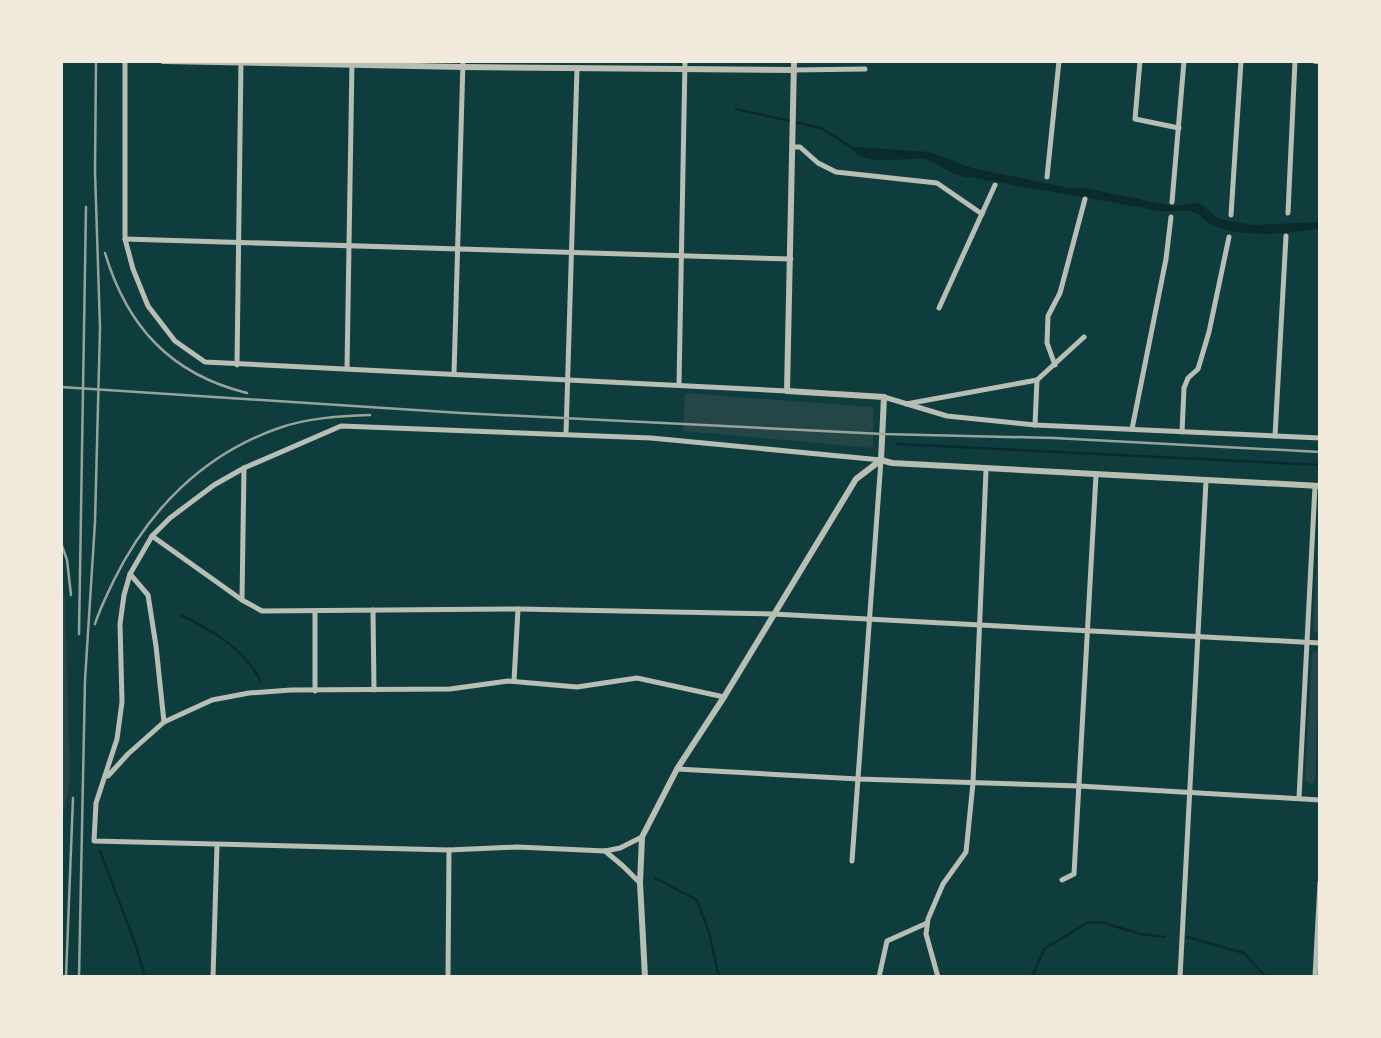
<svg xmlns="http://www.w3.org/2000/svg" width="1381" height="1038" viewBox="0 0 1381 1038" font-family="'DM Sans',sans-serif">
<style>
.green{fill:#244646}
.water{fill:#0a2a2b}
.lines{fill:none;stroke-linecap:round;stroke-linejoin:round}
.stream{stroke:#0a2a2b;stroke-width:2.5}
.minor{stroke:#b8beb3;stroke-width:5}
.tertiary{stroke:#b8beb3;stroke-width:6}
.rail{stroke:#97a49c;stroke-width:2.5}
</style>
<rect width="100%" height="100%" fill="#0f3d3e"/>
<!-- green -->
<g class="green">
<polygon points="685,393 873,407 873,448 683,431"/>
<polygon points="1320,504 1320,632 1315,633 1313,630"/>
<polygon points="61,580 65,598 70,780 61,827"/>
<polygon points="1314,652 1320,653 1315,781 1311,785 1305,780 1312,655"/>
</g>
<!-- water -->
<path class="water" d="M855,147L930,152L972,168L1069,188H1083L1172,206L1199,203L1219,219L1252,225L1320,222V228C1286,234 1250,238 1216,227C1207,224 1202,215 1193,212C1186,209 1170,212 1161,211L974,178C966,177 959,176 952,173C942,168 933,160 922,159C904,157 863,167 853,150Z"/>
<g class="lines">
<!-- stream -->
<g class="stream">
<polyline points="736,109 821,128 856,150"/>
<polyline points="897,444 1320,465"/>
<path d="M181,615C212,630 246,650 261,682"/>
<polyline points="100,851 136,946 145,977"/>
<polyline points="655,878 697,900 709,932 719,977"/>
<polyline points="1187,937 1244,953 1266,977"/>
<polyline points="1032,977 1044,949 1087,923 1101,922 1140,934 1165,937"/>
</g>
<!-- minor -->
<g class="minor">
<polyline points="125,61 125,239 133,269 148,306 175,341 205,362 787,391"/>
<polyline points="1140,61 1135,119 1179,128"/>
<polyline points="1314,61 1320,62"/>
<polyline points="794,70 865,69"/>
<polyline points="792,147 800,147 818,163 836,172 937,183 982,214"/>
<polyline points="1047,177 1059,61"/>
<polyline points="1172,202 1184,61"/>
<polyline points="1288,213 1295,61"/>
<polyline points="1231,215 1241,61"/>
<polyline points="125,239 791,259"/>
<polyline points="939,308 995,185"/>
<polyline points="237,365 241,61"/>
<polyline points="1055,365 1047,343 1048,316 1060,293 1085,199"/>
<polyline points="347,369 352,61"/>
<polyline points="454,374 463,61"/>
<polyline points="679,384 685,61"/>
<polyline points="884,397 947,416 1035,425 1320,438"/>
<polyline points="906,404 1037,380 1084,337"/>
<polyline points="1035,425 1037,380"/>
<polyline points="1132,429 1166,259 1171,217"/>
<polyline points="1182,432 1184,388 1188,378 1198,369 1209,332 1229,237"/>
<polyline points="566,434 577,68"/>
<polyline points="1275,436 1286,236"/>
<polyline points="152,536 242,600 262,611 518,609 773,614 1320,643"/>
<polyline points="130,574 148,595 156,646 164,722"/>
<polyline points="242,600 244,468"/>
<polyline points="373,610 374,690"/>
<polyline points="514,681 518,609"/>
<polyline points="315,691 315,612"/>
<polyline points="677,769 858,779 1079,786 1320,800"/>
<polyline points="108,776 128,754 164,722 212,700 249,693 291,690 450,689 508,681 577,687 637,678 724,697"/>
<polyline points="1299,798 1315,486"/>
<polyline points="642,837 620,848 605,851 517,847 449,850 94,841 96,803 117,739 122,702 120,624 124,595 130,574 152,536 170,518 214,485 244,468 341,426 651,438 881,460 852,861"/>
<polyline points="605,851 623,866 640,883"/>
<polyline points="1062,880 1074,874 1096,475"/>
<polyline points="213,977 217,845"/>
<polyline points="448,977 449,850"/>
<polyline points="879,977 887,941 927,923"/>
<polyline points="938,977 926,934 928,919 943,884 966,852 973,783 986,470"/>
<polyline points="1180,977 1206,481"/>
<polyline points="1315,977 1320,882"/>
</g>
<!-- tertiary -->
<g class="tertiary">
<polyline points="163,61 463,67 794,70"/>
<polyline points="794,61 787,391 884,397 881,460"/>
<polyline points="881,460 892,463 1320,486"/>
<polyline points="645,977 640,883 642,837 677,769 724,697 856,479 881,460"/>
</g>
<!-- rail -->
<g class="rail">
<path d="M105,253C127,326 170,374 247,393"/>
<polyline points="61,387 461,413 883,434 1054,438 1320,452"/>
<polyline points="61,543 67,560 71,595"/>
<path d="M95,624C100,608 107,595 114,580C149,509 204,454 279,428C307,418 341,416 370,415"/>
<polyline points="79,634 86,207"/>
<polyline points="66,977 73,798"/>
<polyline points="79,977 85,680 95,522 100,328 95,171 96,61"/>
</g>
</g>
<!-- border -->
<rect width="1381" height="1038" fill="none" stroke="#f1e9da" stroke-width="126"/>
</svg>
